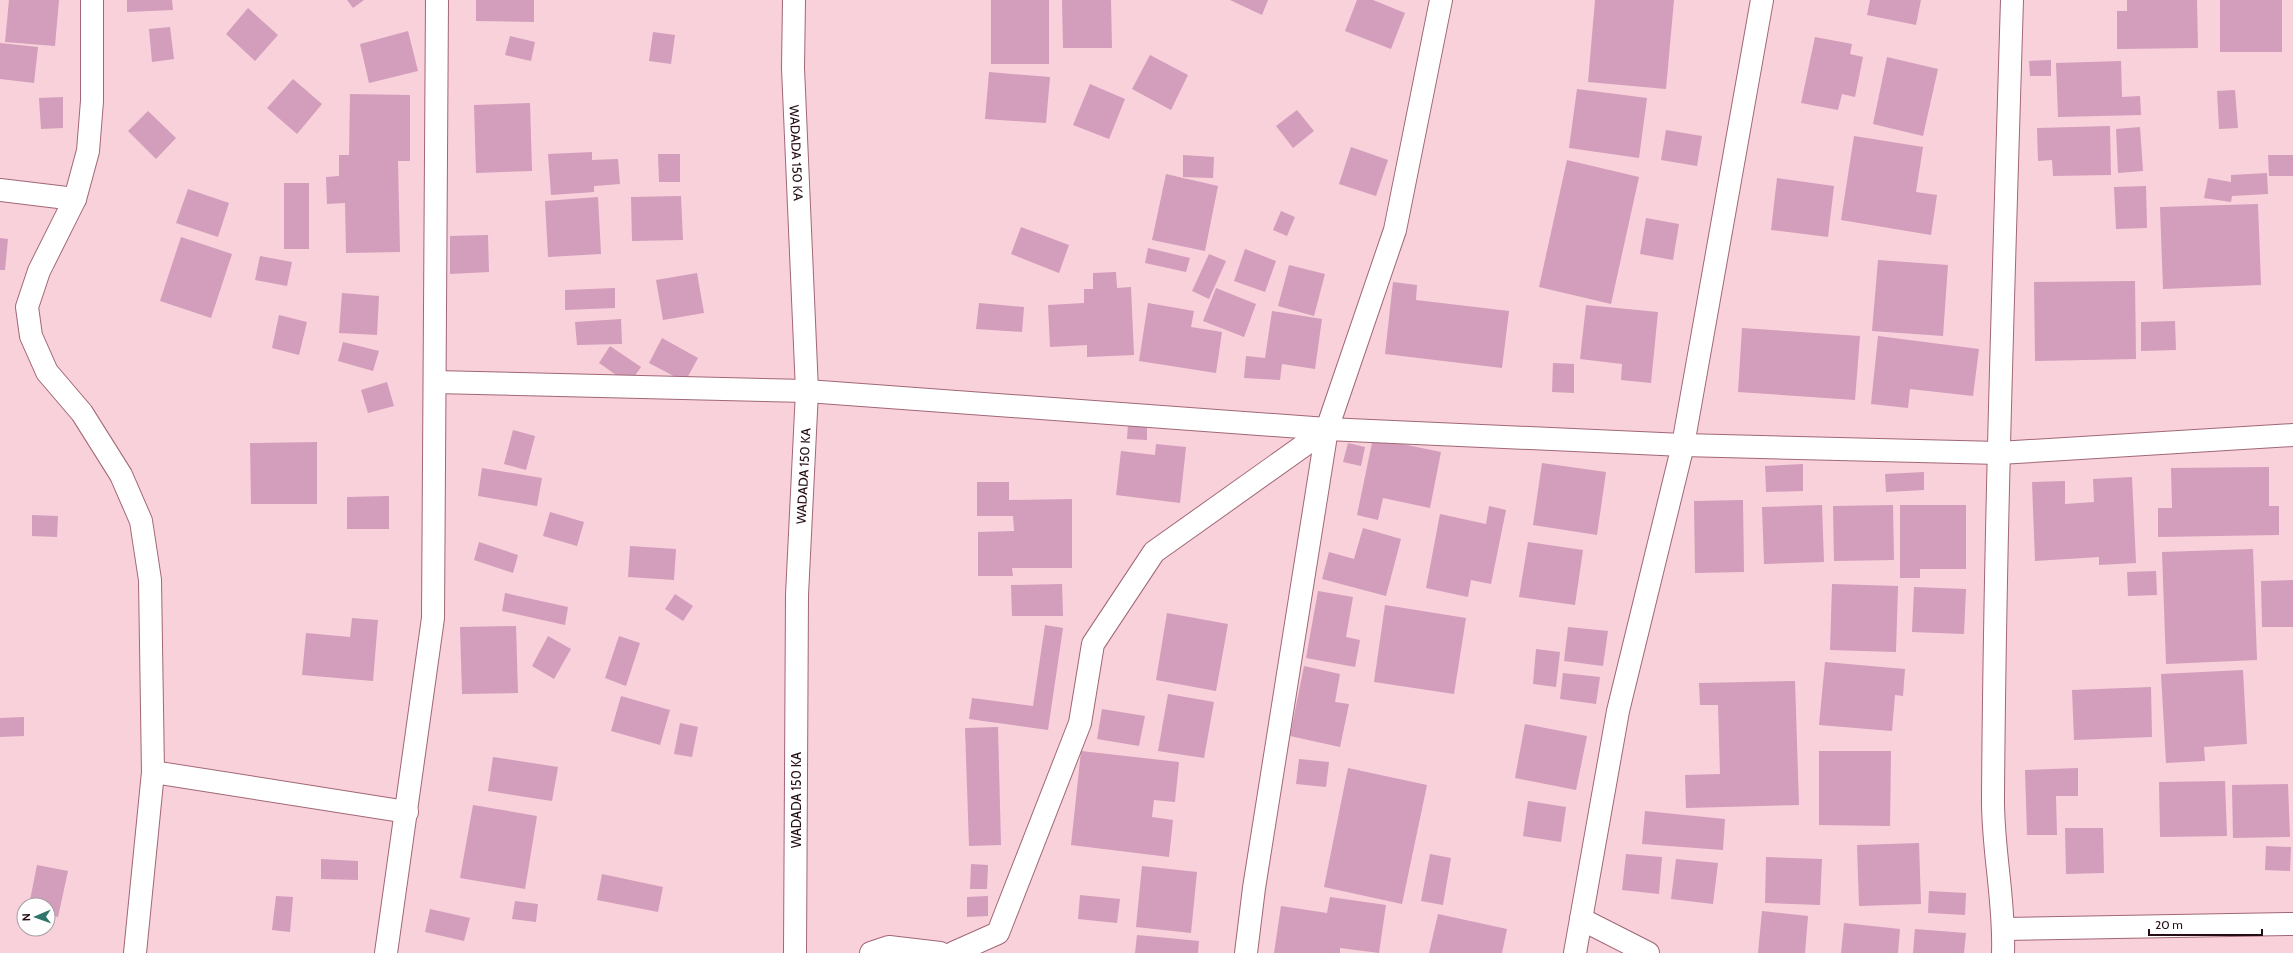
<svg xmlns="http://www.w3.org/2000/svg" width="2293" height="953" viewBox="0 0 2293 953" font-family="Cabin,sans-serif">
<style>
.building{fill:#d39dbc}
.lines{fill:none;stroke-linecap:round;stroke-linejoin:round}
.minor-casing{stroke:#a16776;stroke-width:24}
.tertiary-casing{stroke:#a16776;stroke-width:24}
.minor{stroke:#fff;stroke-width:22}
.tertiary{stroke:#fff;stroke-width:22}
.labels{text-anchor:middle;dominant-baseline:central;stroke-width:3;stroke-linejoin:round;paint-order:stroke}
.street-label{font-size:13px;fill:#240e14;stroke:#fefefe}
</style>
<rect width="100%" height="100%" fill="#f9d1da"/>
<!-- building -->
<g class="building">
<polygon points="9,0 59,0 55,46 5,42"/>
<polygon points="127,0 172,0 173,10 127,12"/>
<polygon points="347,0 364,0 353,8"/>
<polygon points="476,0 534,0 534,22 476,21"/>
<rect x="991" y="0" width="58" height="64"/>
<polygon points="1062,0 1111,0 1112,48 1063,48"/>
<polygon points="1230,0 1268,0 1262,15"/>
<polygon points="1357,0 1373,0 1405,13 1391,49 1345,31"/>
<polygon points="1595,0 1674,0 1666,89 1588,82"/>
<polygon points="1870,0 1921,0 1916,25 1867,15"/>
<polygon points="2127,0 2197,0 2198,48 2117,49 2117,11 2127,11"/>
<rect x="2220" y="0" width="62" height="52"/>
<polygon points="248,8 278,35 255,61 226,34"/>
<polygon points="170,27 174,59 152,62 149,29"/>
<polygon points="408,31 418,71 369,83 360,44"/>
<polygon points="653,32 675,35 671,64 649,61"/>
<polygon points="510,36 535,42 531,61 505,55"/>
<polygon points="1815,37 1852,44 1850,54 1863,57 1855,97 1842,94 1838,110 1801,103"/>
<polygon points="0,43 38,47 34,83 0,79"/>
<polygon points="1150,55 1188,75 1171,110 1132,89"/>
<polygon points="1887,57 1938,69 1923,136 1873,124"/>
<polygon points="2051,60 2051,76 2030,76 2029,61"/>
<polygon points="2121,61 2122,97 2140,96 2141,115 2058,117 2056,63"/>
<polygon points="989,72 1050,77 1046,123 985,119"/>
<polygon points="293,79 322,104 297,134 267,108"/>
<polygon points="1090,84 1125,99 1109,139 1073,125"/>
<polygon points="1577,89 1647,98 1639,158 1569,148"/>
<polygon points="2235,90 2238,128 2219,129 2217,91"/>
<polygon points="350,94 410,95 410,161 398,161 400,252 346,253 345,203 327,204 326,177 339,176 339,155 349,155"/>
<polygon points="63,97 63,128 41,129 39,98"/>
<polygon points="530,103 532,171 476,173 474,105"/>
<polygon points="1297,110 1314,131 1293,148 1276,126"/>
<polygon points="148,111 176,138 156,159 128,131"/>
<polygon points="2110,126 2111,175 2053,176 2052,160 2038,161 2037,128"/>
<polygon points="2140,127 2143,171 2118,173 2116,129"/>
<polygon points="1666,130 1702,136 1697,166 1661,160"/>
<polygon points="1854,136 1923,147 1916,192 1937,195 1931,235 1841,220"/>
<polygon points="1351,147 1388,160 1376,196 1339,184"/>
<polygon points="592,152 592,160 618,159 620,184 594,186 594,192 551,195 548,154"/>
<polygon points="658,154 680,154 680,182 659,182"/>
<polygon points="1183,155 1214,157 1213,178 1183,177"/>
<polygon points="2268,155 2293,155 2293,176 2269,176"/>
<polygon points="1567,160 1639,177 1611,304 1539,287"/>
<polygon points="2267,173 2268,194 2232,196 2231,202 2204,198 2208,178 2231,182 2231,175"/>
<polygon points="1166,174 1218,186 1205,251 1152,240"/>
<polygon points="1777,178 1834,186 1828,237 1771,230"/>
<rect x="284" y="183" width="25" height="66"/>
<polygon points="2146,186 2147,228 2116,229 2114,187"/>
<polygon points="188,189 229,203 218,237 176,223"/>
<polygon points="681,196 683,240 632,241 631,197"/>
<polygon points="598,197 601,254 548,257 545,201"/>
<polygon points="2258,204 2261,285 2163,289 2160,207"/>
<polygon points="1281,211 1295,217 1287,236 1273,230"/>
<polygon points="1646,218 1679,224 1673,260 1640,254"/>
<polygon points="1021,227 1069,245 1059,273 1011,254"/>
<polygon points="488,235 489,272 450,274 450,236"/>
<polygon points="181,237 232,254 211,318 160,301"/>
<polygon points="0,238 8,239 5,270 0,270"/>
<polygon points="1148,248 1190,258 1186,272 1145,263"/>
<polygon points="1245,249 1276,261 1265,292 1234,281"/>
<polygon points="1209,254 1226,261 1209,299 1192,291"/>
<polygon points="260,256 292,262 287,286 255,280"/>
<polygon points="1878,260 1948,265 1943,336 1872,331"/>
<polygon points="1289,265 1325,274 1314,316 1278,306"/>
<polygon points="1116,272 1117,288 1131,287 1134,355 1087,357 1087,345 1050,347 1048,305 1084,303 1084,289 1093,289 1093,273"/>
<polygon points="697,273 704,313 663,320 656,280"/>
<polygon points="2135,281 2136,359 2035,361 2034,282"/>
<polygon points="1393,282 1417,285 1416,300 1509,311 1502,368 1385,354"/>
<polygon points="615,288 615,308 565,310 565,290"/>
<polygon points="1216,288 1256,304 1244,337 1203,321"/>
<polygon points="342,293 379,296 377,335 339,333"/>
<polygon points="979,303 1024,307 1022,332 976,329"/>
<polygon points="1148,303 1194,311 1191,327 1222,332 1216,373 1139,361"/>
<polygon points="1586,305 1658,312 1651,383 1621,380 1622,364 1580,359"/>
<polygon points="1272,311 1322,319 1315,369 1282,364 1280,380 1244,378 1246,356 1265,358"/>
<polygon points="279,315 307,322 299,355 272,348"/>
<polygon points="621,319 622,344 577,345 575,322"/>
<polygon points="2175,321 2176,350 2141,351 2141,322"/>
<polygon points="1742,328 1860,336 1855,400 1738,392"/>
<polygon points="1878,336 1979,349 1973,396 1910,389 1908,408 1871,404"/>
<polygon points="662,338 698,358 685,382 649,363"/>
<polygon points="343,342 379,351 373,371 338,361"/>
<polygon points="610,346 641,367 629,384 599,363"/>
<polygon points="1553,363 1574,364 1574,393 1552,392"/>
<polygon points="387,382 394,406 368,413 361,390"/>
<polygon points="1128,424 1147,425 1147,440 1127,439"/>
<polygon points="513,430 535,436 526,470 504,464"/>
<polygon points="1373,438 1441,452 1430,508 1383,498 1378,520 1357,515"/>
<polygon points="317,442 317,504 251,504 250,443"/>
<polygon points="1348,443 1365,447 1361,466 1343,462"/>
<polygon points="1156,444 1186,447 1180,503 1116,495 1121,451 1155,455"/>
<polygon points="1542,463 1606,472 1597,535 1533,525"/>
<polygon points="1803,464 1803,491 1766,492 1765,466"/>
<polygon points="2269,467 2269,506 2279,506 2279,535 2158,537 2158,508 2172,508 2171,468"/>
<polygon points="482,468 542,478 537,506 478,496"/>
<polygon points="1924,472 1924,490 1886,492 1885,474"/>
<polygon points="2132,477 2136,563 2099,565 2099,557 2035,561 2032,482 2065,481 2065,504 2094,502 2093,479"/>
<polygon points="977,482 1009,482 1009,500 1072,499 1072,568 1012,568 1013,576 978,576 978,532 1014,531 1013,516 977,516"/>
<polygon points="389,496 389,529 347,529 347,497"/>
<polygon points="1743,500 1744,572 1695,573 1694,501"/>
<polygon points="1822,505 1824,562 1764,564 1762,507"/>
<polygon points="1893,505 1894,560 1834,561 1833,506"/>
<polygon points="1900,505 1966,505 1966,569 1920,569 1920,578 1900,578"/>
<polygon points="1489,506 1506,510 1491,584 1471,580 1468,597 1426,588 1440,514 1486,524"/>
<polygon points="550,512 584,522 577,546 543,536"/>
<polygon points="32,515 58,516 57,537 32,536"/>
<polygon points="1363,528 1401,539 1386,596 1322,579 1329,552 1354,559"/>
<polygon points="479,542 518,555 513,573 474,560"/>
<polygon points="1528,542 1583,550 1575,605 1519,597"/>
<polygon points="630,546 676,549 674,580 628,577"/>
<polygon points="2253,549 2257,660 2166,664 2162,552"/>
<polygon points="2156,571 2157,595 2128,596 2127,572"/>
<polygon points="2293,580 2293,627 2262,627 2261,581"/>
<polygon points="1062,584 1063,616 1012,616 1011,585"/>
<polygon points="1832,584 1898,586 1896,652 1830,650"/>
<polygon points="1914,587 1966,589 1964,634 1912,632"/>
<polygon points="1318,591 1353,597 1346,637 1360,640 1355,667 1306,658"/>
<polygon points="505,593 568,607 565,625 502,611"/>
<polygon points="675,594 693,606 683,621 665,609"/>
<polygon points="1385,605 1466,618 1454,694 1374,682"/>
<polygon points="1167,613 1228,624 1216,691 1156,680"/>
<polygon points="352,618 378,620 373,681 302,675 306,633 350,637"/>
<polygon points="1045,625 1063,628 1048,730 969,719 972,698 1033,706"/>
<polygon points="516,626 518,693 462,694 460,627"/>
<polygon points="1568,627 1608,631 1603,666 1564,661"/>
<polygon points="548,636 571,649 554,679 532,666"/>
<polygon points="619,636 640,643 626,686 605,678"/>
<polygon points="1536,649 1560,652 1556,687 1533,684"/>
<polygon points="1825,662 1905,669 1903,696 1895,695 1892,731 1819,725"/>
<polygon points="1304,666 1340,674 1335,702 1349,704 1340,747 1290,736"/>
<polygon points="2243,670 2247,744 2204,747 2205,761 2166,763 2161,674"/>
<polygon points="1563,673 1600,677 1596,704 1560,699"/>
<polygon points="1795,681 1799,805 1686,808 1685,775 1720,774 1718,705 1700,705 1699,683"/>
<polygon points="2151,687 2152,737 2074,740 2072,690"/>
<polygon points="1168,694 1214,702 1204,758 1158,751"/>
<polygon points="621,696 670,710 660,745 611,731"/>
<polygon points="1102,709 1145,716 1139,746 1097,739"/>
<polygon points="24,717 24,736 0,737 0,718"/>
<polygon points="680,723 698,727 692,757 674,754"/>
<polygon points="1525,724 1587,736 1576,790 1515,778"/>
<polygon points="998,727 1001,845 969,846 965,728"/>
<polygon points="1081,751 1179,762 1175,802 1154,800 1152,817 1173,820 1169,857 1071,845"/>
<polygon points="1819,751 1891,751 1890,826 1819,825"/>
<polygon points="493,757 558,767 552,801 488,791"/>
<polygon points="1299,759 1329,762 1326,787 1296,784"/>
<polygon points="1348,768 1427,785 1402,904 1324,887"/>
<polygon points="2078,768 2078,796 2056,796 2057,835 2027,835 2025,770"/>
<polygon points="2225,781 2227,836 2160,837 2159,782"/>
<polygon points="2288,784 2290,837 2233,838 2232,785"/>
<polygon points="1528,801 1566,807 1561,842 1523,836"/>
<polygon points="473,805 537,816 525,889 460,878"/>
<polygon points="1645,811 1725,819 1723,850 1642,844"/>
<polygon points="2065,828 2103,828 2104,873 2066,874"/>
<polygon points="1919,843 1921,904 1859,906 1857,845"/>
<polygon points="2266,846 2291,847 2290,871 2265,870"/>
<polygon points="1430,854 1451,858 1443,905 1421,901"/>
<polygon points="1626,854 1662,857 1659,894 1622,890"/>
<polygon points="1766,857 1822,859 1820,905 1765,903"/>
<polygon points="321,859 358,861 358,880 321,879"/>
<polygon points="1676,859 1718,863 1713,904 1671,899"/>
<polygon points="971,864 988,865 987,889 970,889"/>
<polygon points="37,865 68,871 58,917 48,915 48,905 29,905"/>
<polygon points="1142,866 1197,872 1191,933 1136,927"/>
<polygon points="602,874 663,887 658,912 597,900"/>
<polygon points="1929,891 1966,893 1965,915 1928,913"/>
<polygon points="1080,895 1120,899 1117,923 1078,919"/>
<polygon points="276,896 293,897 290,932 272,930"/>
<polygon points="988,896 988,916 967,917 967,897"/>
<polygon points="1330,897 1386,905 1379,953 1340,948 1340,953 1274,953 1281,906 1327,913"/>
<polygon points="515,901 538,904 536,922 512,919"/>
<polygon points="430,909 470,918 464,941 425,932"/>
<polygon points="1762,911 1808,916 1805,953 1758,953"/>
<polygon points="1438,914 1507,929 1502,953 1429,953"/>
<polygon points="1844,923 1900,929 1898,953 1841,953"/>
<polygon points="1915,929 1966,933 1964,953 1913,953"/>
<polygon points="1137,935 1199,941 1198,953 1135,953"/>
</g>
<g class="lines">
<!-- minor casing -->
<g class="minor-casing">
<g id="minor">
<polyline points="92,0 92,101 88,151 75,199 39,271 27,307 31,336 47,372 82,413 121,475 141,521 150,580 153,772 135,953"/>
<polyline points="0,190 75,199"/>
<polyline points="435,382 807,391 1327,429 1683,445 1999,453 2293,435"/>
<polyline points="153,772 407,812"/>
<polyline points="1581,919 1648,953"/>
<polyline points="2004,929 2293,924"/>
<polyline points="386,953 433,618 437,0"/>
<polyline points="871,953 889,947 940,953"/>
<polyline points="953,953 998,933 1080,723 1093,644 1154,552 1327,429"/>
<polyline points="1246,953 1254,888 1327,429 1395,230 1441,0"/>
<polyline points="1575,953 1618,711 1683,445 1762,0"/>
<path d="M2003,953C2005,900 1992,848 1993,795C1995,530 2004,265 2012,0"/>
</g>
</g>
<!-- tertiary casing -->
<g class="tertiary-casing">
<g id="tertiary">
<path id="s1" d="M794,0L793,68L807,391L797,595L795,953"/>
</g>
</g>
<!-- minor -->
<use href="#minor" class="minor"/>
<!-- tertiary -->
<use href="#tertiary" class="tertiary"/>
</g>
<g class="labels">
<!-- street labels -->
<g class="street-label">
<text stroke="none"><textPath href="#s1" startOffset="153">WADADA 150 KA</textPath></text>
<text transform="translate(803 476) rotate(-87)">WADADA 150 KA</text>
<text transform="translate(796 800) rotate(-90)">WADADA 150 KA</text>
</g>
</g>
<!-- north arrow -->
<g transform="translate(36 917) rotate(268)"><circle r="19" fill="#fefefe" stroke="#a79ea0"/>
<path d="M0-3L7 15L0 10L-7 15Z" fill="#2e756c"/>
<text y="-6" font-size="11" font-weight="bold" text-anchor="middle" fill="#240e14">N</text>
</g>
<!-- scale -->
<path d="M2149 929v6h113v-6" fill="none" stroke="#240e14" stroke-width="2"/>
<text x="2155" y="929" font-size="12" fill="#240e14" stroke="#fefefe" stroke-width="3" paint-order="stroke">20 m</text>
</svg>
